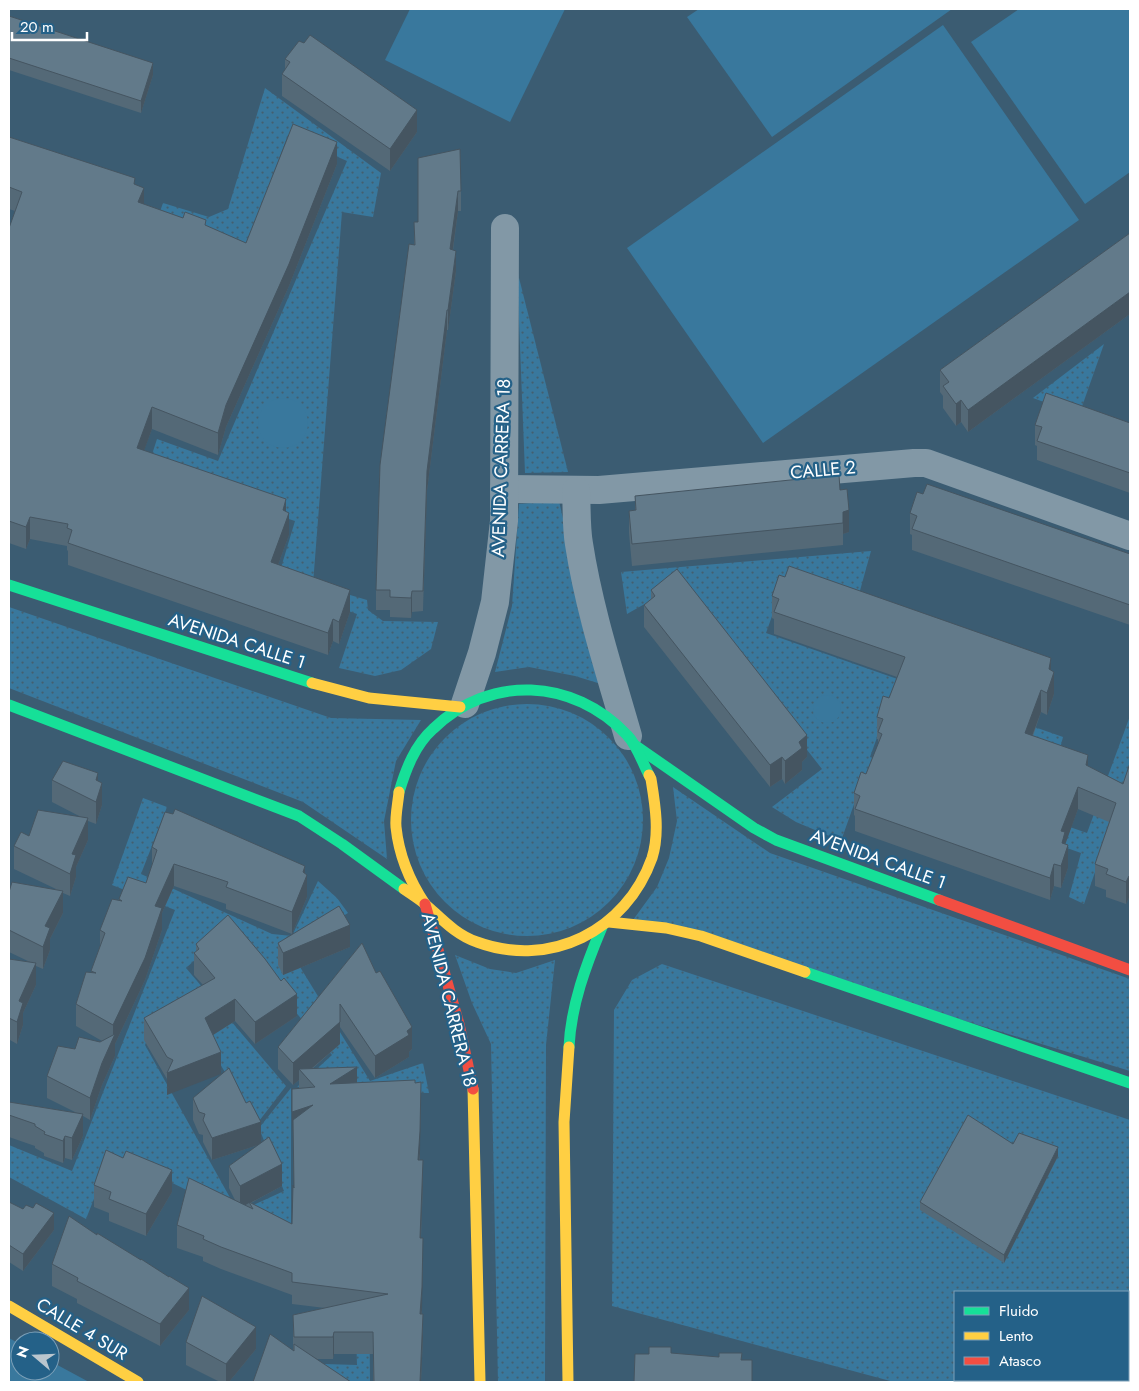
<svg xmlns="http://www.w3.org/2000/svg" width="1139" height="1391" viewBox="0 0 1139 1391" font-family="Jost,sans-serif">
<style>
.grass{fill:url(#grass-dots)}
.park{fill:#39789d}
.lines{fill:none;stroke-linecap:round;stroke-linejoin:round}
.street{stroke:#8298a6;stroke-width:28}
.fast{stroke:#16e098;stroke-width:11}
.slow{stroke:#ffcf43;stroke-width:11}
.jam{stroke:#f24e42;stroke-width:11}
.wall{fill:#546977}
.shaded-wall{fill:#455561}
.building{fill:#627a8a;stroke:#455561}
.labels{text-anchor:middle;dominant-baseline:central;stroke-width:4.5;stroke-linejoin:round;paint-order:stroke}
.street-label{font-size:18px;fill:#fff;stroke:#246188}
</style>
<defs>
<pattern id="grass-dots" width="8" height="8" patternUnits="userSpaceOnUse" patternTransform="scale(1.25)"><rect width="8" height="8" fill="#39789d"/><path d="M2 2h.1M6 6h.1" fill="none" stroke="#436070" stroke-width="1.8" stroke-linecap="round"/></pattern>
</defs>
<rect width="100%" height="100%" fill="#3b5c72"/>
<!-- grass -->
<g class="grass">
<polygon points="265,88 381,173 373,217 342,212 313,584 367,600 368,610 383,621 438,622 431,649 401,670 375,676 339,668 357,614 69,514 280,571 295,521 146,473 157,439 218,461 347,161 288,135 243,255 156,223 163,203 209,217 228,209"/>
<polygon points="517,270 568,472 525,473"/>
<polygon points="1104,344 1079,415 1033,398"/>
<polygon points="559,501 601,684 575,676 529,667 495,672 512,606 519,504"/>
<polygon points="871,551 856,605 783,585 766,633 1063,737 1057,760 889,704 870,757 1087,833 1130,716 1130,771 1084,904 1069,897 1081,853 864,776 841,841 796,822 772,807 822,769 678,585 627,614 621,572"/>
<polygon points="9,607 331,718 421,720 396,761 384,821 387,859 303,802 9,688"/>
<circle cx="527" cy="820" r="116"/>
<polygon points="673,787 770,853 1130,979 1130,1071 633,920 657,887 669,858 677,821"/>
<polygon points="143,798 167,807 141,874 272,934 292,936 318,881 337,898 348,913 289,949 370,1081 423,1063 429,1093 367,1092 370,1382 322,1382 290,1363 357,1365 349,1085 297,1087 332,1055 227,931 186,968 286,1086 256,1125 189,1011 151,1031 145,1045 238,1212 284,1191 259,1128 291,1088 291,1242 112,1153 86,1219 9,1177 9,1145 72,1171 175,910 112,885"/>
<polygon points="455,955 490,969 516,973 555,960 546,1045 545,1382 498,1382 491,1044 472,1003"/>
<polygon points="662,964 1130,1120 1130,1328 1128,1330 1128,1292 955,1292 955,1380 1064,1380 1061,1382 894,1382 612,1306 614,1010 632,980"/>
</g>
<!-- park -->
<g class="park">
<polygon points="410,9 565,9 510,122 385,60"/>
<polygon points="699,9 952,9 772,137 687,17"/>
<polygon points="1019,9 1130,9 1130,172 1085,204 971,42"/>
<polygon points="943,25 1079,220 763,443 627,248"/>
<circle cx="283" cy="423" r="25"/>
<circle cx="827" cy="709" r="14"/>
<polygon points="9,1338 20,1344 20,1371 50,1371 50,1361 89,1382 9,1382"/>
</g>
<g class="lines">
<!-- street -->
<g class="street">
<polyline points="504,489 599,490 914,463 926,463 1130,536"/>
<path d="M576,491C577,508 576,527 579,544C589,609 610,673 628,736"/>
<polyline points="465,704 482,653 495,602 504,521 505,228"/>
</g>
<!-- fast -->
<g class="fast">
<polyline points="9,585 312,683"/>
<polyline points="9,705 299,816 342,844 404,889"/>
<polyline points="636,746 754,828 776,840 939,900"/>
<path d="M399,792C406,769 415,745 433,729C490,674 573,678 627,735C637,745 642,762 649,775"/>
<polyline points="805,972 1130,1083"/>
<path d="M569,1047C571,1005 586,965 602,927"/>
</g>
<!-- slow -->
<g class="slow">
<polyline points="312,683 369,698 460,707"/>
<path d="M399,792C398,803 395,816 396,827C399,856 409,880 425,904"/>
<path d="M404,889C411,894 419,899 425,904C442,919 456,935 477,942C550,969 626,931 652,858C660,833 655,804 651,779L649,775"/>
<polyline points="609,922 666,928 701,936 805,972"/>
<polyline points="473,1089 480,1382"/>
<polyline points="9,1306 138,1382"/>
<polyline points="568,1382 564,1122 569,1047"/>
</g>
<!-- jam -->
<g class="jam">
<polyline points="939,900 1130,970"/>
<polyline points="425,904 459,1024 473,1089"/>
</g>
</g>
<!-- wall -->
<g class="wall">
<polygon points="9,16 153,75 141,113 9,70"/>
<polygon points="285,59 417,132 390,171 282,96 282,74 285,70"/>
<polygon points="9,137 135,184 144,204 206,226 246,243 337,164 289,286 226,427 218,455 152,429 144,450 286,512 289,535 278,565 350,612 339,644 333,641 328,655 68,565 68,551 67,550 67,546 30,539 26,549 9,543 9,228 15,211 9,209"/>
<polygon points="418,158 461,191 461,211 458,211 453,250 456,271 448,330 447,330 427,491 423,611 412,612 411,618 390,617 390,610 376,610 376,590 414,245 414,222 418,222"/>
<polygon points="1130,233 1130,314 968,432 961,422 956,426 943,408 943,396 940,392 940,370"/>
<polygon points="1130,423 1130,493 1037,460 1037,446 1035,445 1035,425"/>
<polygon points="840,490 849,532 843,534 843,545 632,566 629,533 629,511 635,510 635,496"/>
<polygon points="923,494 1130,554 1130,625 912,550 912,535 910,534 910,513"/>
<polygon points="651,590 807,757 802,762 802,770 785,784 782,779 770,787 644,627 644,605 651,600"/>
<polygon points="772,596 1051,670 1054,694 1047,715 1041,712 1033,736 1088,767 1123,784 1130,763 1130,899 1129,898 1126,904 1106,897 1106,890 1095,886 1095,864 1109,822 1078,809 1065,844 1068,868 1061,888 1054,886 1050,900 855,831 855,816 854,815 854,793 866,774 878,744 878,739 877,739 877,717 889,698 897,677 774,634 774,619 772,618"/>
<polygon points="52,780 98,781 102,805 96,824 88,821 88,840 76,867 76,877 70,896 63,893 63,913 50,939 50,950 43,969 36,966 36,985 23,1013 23,1025 17,1044 10,1040 10,1060 9,1063 9,959 30,962 9,952 9,892 56,889 14,869 14,846 29,836 81,817 52,802"/>
<polygon points="152,847 305,874 307,897 292,934 226,909 226,904 174,886 162,913 162,930 145,980 115,1044 115,1056 102,1085 90,1120 83,1116 83,1136 72,1160 65,1158 63,1163 44,1156 44,1153 35,1148 35,1146 9,1137 9,1102 77,1113 47,1098 47,1076 75,1049 100,1042 102,1041 76,1026 76,1004 91,973 100,946 100,930 119,899 146,883 152,865"/>
<polygon points="278,943 350,947 283,975 278,965"/>
<polygon points="362,943 412,1049 409,1052 409,1057 375,1078 340,1027 340,1044 312,1069 357,1083 420,1153 420,1160 423,1182 421,1238 422,1314 423,1336 421,1382 373,1382 373,1354 334,1354 333,1359 317,1359 293,1351 293,1315 325,1308 292,1304 292,1295 221,1269 203,1261 203,1257 177,1248 177,1225 235,1200 229,1188 229,1166 258,1145 212,1160 203,1142 203,1135 199,1134 193,1120 193,1098 261,1143 282,1186 251,1203 292,1224 294,1187 292,1089 299,1089 299,1080 293,1085 278,1069 278,1047"/>
<polygon points="196,944 297,1016 255,1044 235,1021 213,1035 167,1095 167,1079 144,1040 144,1018 203,985 194,975 194,953 196,952"/>
<polygon points="1013,1144 1058,1156 1004,1263 920,1210 920,1202"/>
<polygon points="94,1185 172,1192 146,1236 109,1221 109,1213 94,1207"/>
<polygon points="9,1202 54,1230 23,1271 9,1262"/>
<polygon points="52,1264 189,1310 160,1346 77,1303 77,1299 52,1286"/>
<polygon points="186,1342 256,1349 229,1382 220,1382 186,1365"/>
</g>
<!-- shaded-wall -->
<g class="shaded-wall">
<polygon points="153,63 153,75 141,113 141,101"/>
<polygon points="417,110 417,132 390,171 390,149"/>
<polygon points="337,142 337,164 289,286 226,427 218,455 218,433 226,405"/>
<polygon points="144,188 144,210 138,202"/>
<polygon points="458,191 458,211 450,270 450,249"/>
<polygon points="456,251 456,271 448,330 448,310"/>
<polygon points="1130,292 1130,314 968,432 968,410"/>
<polygon points="447,310 447,330 427,491 423,611 427,471"/>
<polygon points="961,400 961,422 956,426 956,404"/>
<polygon points="152,407 152,429 137,470 137,448"/>
<polygon points="286,499 286,520 289,513 289,535 271,584 271,562 283,510"/>
<polygon points="849,510 849,532 843,534 843,512"/>
<polygon points="30,517 30,539 26,549 26,527"/>
<polygon points="350,590 350,612 339,644 339,622"/>
<polygon points="412,591 412,612 411,618 411,598"/>
<polygon points="333,619 333,641 328,655 328,633"/>
<polygon points="1051,658 1051,680 1054,672 1054,694 1047,715 1047,693 1049,669"/>
<polygon points="1041,690 1041,712 1025,755 1025,733"/>
<polygon points="807,735 807,757 802,762 802,770 785,784 785,761 799,742"/>
<polygon points="1088,755 1088,777 1086,765"/>
<polygon points="782,757 782,779 770,787 770,765"/>
<polygon points="98,773 98,795 102,783 102,805 96,824 96,780"/>
<polygon points="1078,787 1078,809 1065,845 1068,845 1068,868 1061,888 1061,831"/>
<polygon points="88,818 88,840 76,867 76,877 70,896 70,874 72,854"/>
<polygon points="174,864 174,886 162,913 162,930 145,980 115,1044 115,1056 102,1085 90,1120 90,1098 102,1063 113,1038 113,1025 155,906"/>
<polygon points="1054,864 1054,886 1050,900 1050,878"/>
<polygon points="305,866 305,880 307,875 307,897 292,934 292,912"/>
<polygon points="1129,876 1129,898 1126,904 1126,882"/>
<polygon points="63,891 63,913 50,939 50,950 43,969 43,947 45,926"/>
<polygon points="350,925 350,947 283,975 283,953"/>
<polygon points="36,963 36,985 23,1013 23,1025 17,1044 17,1022 19,1001"/>
<polygon points="297,994 297,1016 255,1044 255,1022"/>
<polygon points="235,999 235,1021 205,1040 205,1018"/>
<polygon points="340,1004 340,1044 304,1075 299,1069 299,1080 293,1085 293,1063"/>
<polygon points="412,1027 412,1049 409,1052 409,1057 375,1078 375,1056"/>
<polygon points="10,1038 10,1060 9,1063 9,1041"/>
<polygon points="221,1052 221,1074 167,1095 167,1073"/>
<polygon points="357,1067 357,1089 330,1084"/>
<polygon points="421,1082 420,1153 418,1182 418,1160"/>
<polygon points="313,1105 293,1120 292,1134 292,1112"/>
<polygon points="83,1114 83,1136 72,1160 72,1138"/>
<polygon points="261,1122 261,1144 212,1160 212,1138"/>
<polygon points="65,1136 65,1158 63,1163 63,1141"/>
<polygon points="1058,1147 1058,1156 1004,1263 1004,1255"/>
<polygon points="423,1160 423,1182 420,1260 420,1238"/>
<polygon points="282,1164 282,1186 250,1203 249,1202 249,1203 240,1208 240,1186"/>
<polygon points="172,1170 172,1192 146,1236 146,1214"/>
<polygon points="54,1213 54,1230 23,1271 23,1254"/>
<polygon points="423,1260 422,1309 420,1336 420,1314"/>
<polygon points="189,1288 189,1310 160,1346 160,1324"/>
<polygon points="423,1314 423,1336 421,1382 420,1382"/>
<polygon points="256,1327 256,1349 229,1382 226,1382 226,1364"/>
<polygon points="334,1332 334,1354 333,1359 333,1337"/>
</g>
<!-- building -->
<g class="building">
<polygon points="9,16 153,63 141,101 9,58"/>
<polygon points="310,35 417,110 390,149 282,74 290,62 285,59 299,41 304,43"/>
<polygon points="293,124 337,142 289,264 226,405 218,433 152,407 137,448 286,499 283,510 289,513 271,562 350,590 339,622 333,619 328,633 68,543 72,530 67,528 68,524 30,517 26,527 9,521 9,228 22,192 9,187 9,137 135,178 134,184 144,188 138,202 183,218 185,212 206,220 205,225 246,243"/>
<polygon points="460,149 461,191 458,191 450,249 456,251 448,310 447,310 427,471 423,591 412,591 411,598 390,597 390,590 376,590 380,465 409,244 415,245 414,222 418,222 418,158"/>
<polygon points="1130,233 1130,292 968,410 961,400 956,404 943,386 949,382 940,370"/>
<polygon points="1046,393 1130,423 1130,473 1037,441 1042,427 1035,425"/>
<polygon points="839,475 840,490 847,489 849,510 843,512 843,523 632,544 629,511 636,510 635,496"/>
<polygon points="927,484 1130,554 1130,605 912,529 917,516 910,513 917,492 923,494"/>
<polygon points="789,566 1051,658 1049,669 1054,672 1047,693 1041,690 1025,733 1088,755 1086,765 1123,784 1130,763 1130,877 1129,876 1126,882 1106,874 1108,869 1095,864 1116,803 1078,787 1061,831 1065,832 1062,843 1068,845 1061,866 1054,864 1050,878 855,809 860,796 854,793 861,772 866,774 882,734 878,732 883,719 877,717 883,696 889,698 905,657 774,612 779,599 772,596 779,575 785,577"/>
<polygon points="677,569 807,735 799,742 802,748 785,761 782,757 770,765 644,605 655,596 651,590"/>
<polygon points="63,761 98,773 96,780 102,783 96,802 52,780"/>
<polygon points="175,809 305,866 303,872 307,875 292,912 226,887 228,882 174,864 155,906 162,908 145,958 113,1025 76,1004 86,972 96,973 91,971 105,933 100,930 112,899 122,901 119,899 128,877 146,883 157,850 152,847 165,812 173,814"/>
<polygon points="38,810 88,818 72,854 76,855 70,874 14,846 21,832 29,836"/>
<polygon points="12,882 63,891 45,926 50,928 43,947 9,930 9,892"/>
<polygon points="339,906 350,925 283,953 278,943"/>
<polygon points="228,915 265,959 281,981 284,978 297,994 255,1022 235,999 205,1018 221,1052 167,1073 173,1060 167,1057 144,1018 215,978 194,953 199,949 196,944"/>
<polygon points="362,943 376,973 380,971 412,1027 407,1031 409,1035 375,1056 340,1004 340,1022 293,1063 278,1047"/>
<polygon points="9,959 36,963 19,1001 23,1003 17,1022 9,1018"/>
<polygon points="115,1034 102,1063 90,1098 47,1076 58,1046 75,1049 79,1037 100,1042"/>
<polygon points="357,1067 330,1084 415,1080 415,1083 421,1082 420,1131 418,1160 423,1160 420,1238 423,1238 422,1287 420,1314 423,1314 420,1382 374,1382 373,1332 334,1332 333,1337 294,1337 293,1315 388,1294 292,1282 292,1273 221,1247 203,1239 204,1236 177,1225 189,1178 253,1209 249,1202 292,1224 293,1185 294,1188 293,1120 313,1105 292,1112 292,1089 315,1087 299,1069"/>
<polygon points="229,1068 246,1103 250,1101 261,1122 212,1138 203,1120 205,1114 199,1112 193,1098"/>
<polygon points="9,1102 83,1114 72,1138 65,1136 63,1141 44,1134 45,1132 35,1126 35,1124 9,1115"/>
<polygon points="968,1115 1013,1144 1019,1133 1058,1147 1004,1255 920,1202"/>
<polygon points="269,1137 282,1164 240,1186 229,1166"/>
<polygon points="106,1150 123,1158 126,1151 172,1170 146,1214 109,1199 111,1192 94,1185"/>
<polygon points="9,1202 23,1209 26,1205 33,1208 36,1203 54,1213 23,1254 9,1245"/>
<polygon points="69,1216 97,1235 97,1233 141,1260 141,1259 169,1277 169,1276 189,1288 160,1324 77,1281 78,1278 52,1264"/>
<polygon points="202,1296 256,1327 226,1364 186,1342"/>
<polygon points="270,1334 294,1351 294,1344 351,1382 253,1382"/>
<polygon points="649,1347 671,1347 671,1353 719,1357 719,1353 742,1353 741,1360 752,1360 752,1382 634,1382 635,1354 649,1354"/>
<polygon points="1130,1375 1130,1382 1114,1382 1120,1380 1128,1380 1128,1376"/>
</g>
<g class="labels">
<!-- street labels -->
<g class="street-label">
<text transform="translate(501 468) rotate(-88)">AVENIDA CARRERA 18</text>
<text transform="translate(823 470) rotate(-5)">CALLE 2</text>
<text transform="translate(237 641) rotate(18)">AVENIDA CALLE 1</text>
<text transform="translate(878 859) rotate(20)">AVENIDA CALLE 1</text>
<text transform="translate(449 1000) rotate(76)">AVENIDA CARRERA 18</text>
<text transform="translate(82 1329) rotate(31)">CALLE 4 SUR</text>
</g>
</g>
<!-- border -->
<rect width="1139" height="1391" fill="none" stroke="#ffffff" stroke-width="20"/>
<!-- legend -->
<rect x="954" y="1291" width="175" height="90" fill="#246188" stroke="#7ca0b8"/>
<rect x="964" y="1307" width="25" height="8" fill="#16e098" stroke="#7ca0b8"/>
<text x="999" y="1316" font-size="15" fill="#ffffff">Fluido</text>
<rect x="964" y="1332" width="25" height="8" fill="#ffcf43" stroke="#7ca0b8"/>
<text x="999" y="1341" font-size="15" fill="#ffffff">Lento</text>
<rect x="964" y="1357" width="25" height="8" fill="#f24e42" stroke="#7ca0b8"/>
<text x="999" y="1366" font-size="15" fill="#ffffff">Atasco</text>
<!-- north arrow -->
<g transform="translate(35 1356) rotate(289)"><circle r="24" fill="#246188" stroke="#7ca0b8"/>
<path d="M0-4L9 19L0 12L-9 19Z" fill="#bac6ce"/>
<text y="-8" font-size="14" font-weight="bold" text-anchor="middle" fill="#ffffff">N</text>
</g>
<!-- scale -->
<path d="M12 32v8h75v-8" fill="none" stroke="#ffffff" stroke-width="2.5"/>
<text x="20" y="32" font-size="15" fill="#ffffff" stroke="#246188" stroke-width="4" paint-order="stroke">20 m</text>
</svg>
